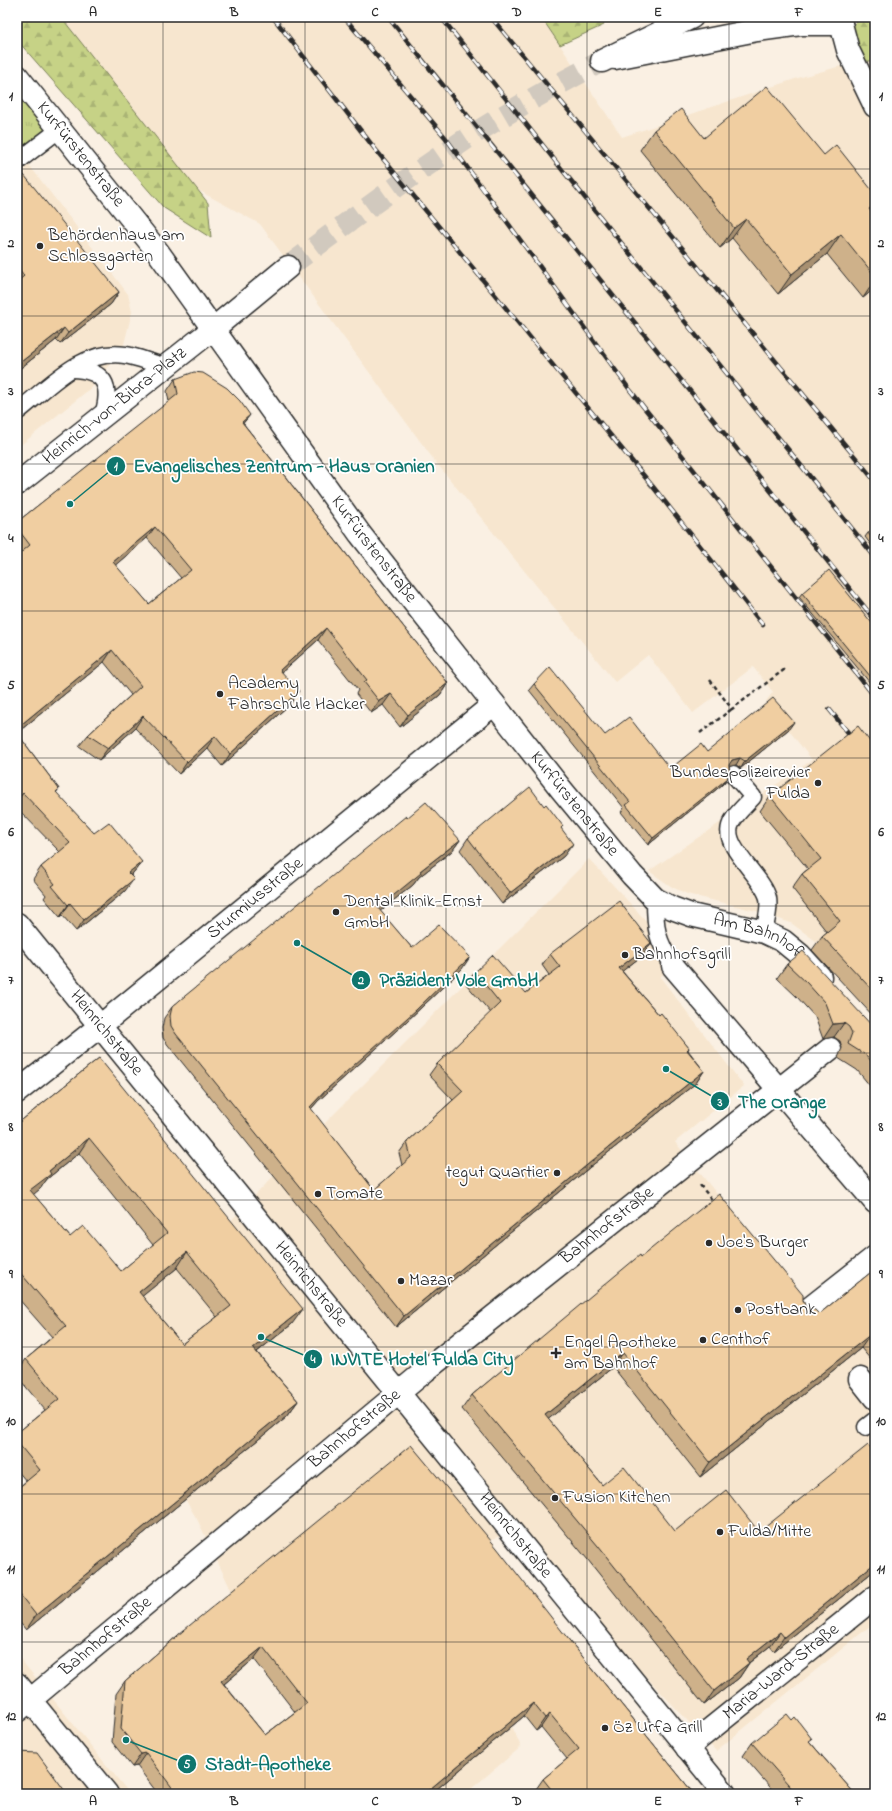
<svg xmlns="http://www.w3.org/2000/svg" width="892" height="1811" viewBox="0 0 892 1811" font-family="'Indie Flower',sans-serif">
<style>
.built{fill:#f7e6cf}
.forest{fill:url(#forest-firs);stroke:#787e58}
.park{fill:url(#park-tufts);stroke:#787e58}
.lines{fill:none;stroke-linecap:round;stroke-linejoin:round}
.secondary-tunnel{stroke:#d1c9be;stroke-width:22;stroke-dasharray:22 11;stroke-linecap:butt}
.service-casing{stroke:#2b2b2b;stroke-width:19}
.pedestrian-casing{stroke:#2b2b2b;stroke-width:25}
.minor-casing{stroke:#2b2b2b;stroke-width:25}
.tertiary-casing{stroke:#2b2b2b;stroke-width:25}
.secondary-casing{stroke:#2b2b2b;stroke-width:25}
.path{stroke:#2b2b2b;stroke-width:2.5;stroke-dasharray:4 3;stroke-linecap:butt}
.service{stroke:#fff;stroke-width:16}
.pedestrian{stroke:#fff;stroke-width:22}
.minor{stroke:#fff;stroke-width:22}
.tertiary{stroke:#fff;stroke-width:22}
.secondary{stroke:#fff;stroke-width:22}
.rail-casing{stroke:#2b2b2b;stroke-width:4.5}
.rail{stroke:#fff;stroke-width:3;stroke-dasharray:9;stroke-linecap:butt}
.wall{fill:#ceb18a;stroke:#2b2b2b;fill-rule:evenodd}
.shaded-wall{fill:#a89071;stroke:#2b2b2b}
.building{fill:#f0cea1;stroke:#2b2b2b;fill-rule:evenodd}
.grid{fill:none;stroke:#2b2b2b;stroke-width:1;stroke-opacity:0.55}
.poi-dot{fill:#2b2b2b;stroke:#fff;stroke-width:1.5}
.labels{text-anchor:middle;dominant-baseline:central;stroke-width:3.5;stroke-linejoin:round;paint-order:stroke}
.street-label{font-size:18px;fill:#2b2b2b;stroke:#fff}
.poi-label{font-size:18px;fill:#2b2b2b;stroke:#fff;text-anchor:start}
.leader{fill:none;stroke:#0f766e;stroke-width:1.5}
.callout-dot{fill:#0f766e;stroke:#fff;stroke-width:1.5}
.mark-label{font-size:12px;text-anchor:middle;font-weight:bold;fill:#fff}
.callout-label{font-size:19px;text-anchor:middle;font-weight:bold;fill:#0f766e;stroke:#fff;stroke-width:3.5;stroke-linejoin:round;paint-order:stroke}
.neatline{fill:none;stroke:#2b2b2b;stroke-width:1.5}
.grid-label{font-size:13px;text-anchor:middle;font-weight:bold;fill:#2b2b2b}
</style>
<defs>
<pattern id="forest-firs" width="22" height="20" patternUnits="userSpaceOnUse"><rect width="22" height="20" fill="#c6d286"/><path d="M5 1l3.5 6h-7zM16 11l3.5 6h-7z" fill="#aab474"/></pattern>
<pattern id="park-tufts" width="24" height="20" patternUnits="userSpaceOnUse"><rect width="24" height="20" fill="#c6d286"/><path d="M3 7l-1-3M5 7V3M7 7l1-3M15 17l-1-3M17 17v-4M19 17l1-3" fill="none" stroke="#aab474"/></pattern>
</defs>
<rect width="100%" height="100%" fill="#faf0e3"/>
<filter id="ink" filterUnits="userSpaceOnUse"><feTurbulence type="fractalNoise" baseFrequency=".025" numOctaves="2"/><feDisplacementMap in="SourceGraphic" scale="8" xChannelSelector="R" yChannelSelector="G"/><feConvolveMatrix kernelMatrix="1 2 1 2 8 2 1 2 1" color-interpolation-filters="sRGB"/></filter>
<g filter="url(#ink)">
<!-- built -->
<g class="built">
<polygon points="54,17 541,17 622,137 798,78 859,61 875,61 875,1004 820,944 791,923 756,911 687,894 672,887 649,871 812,760 766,701 773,692 753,667 693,713 648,655 615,682 434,460 260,224 176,178"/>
<polygon points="23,157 128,294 132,312 124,344 97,383 17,448 17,162"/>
<polygon points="589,859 675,952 673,966 660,977 744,1086 675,1142 808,1307 875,1264 875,1365 851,1383 875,1414 875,1622 716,1751 510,1532 477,1545 503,1716 512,1726 521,1747 465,1794 358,1794 234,1596 198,1521 185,1499 55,1341 17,1297 17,1286 129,1307 218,1234 313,1135"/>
<polygon points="17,1655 61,1709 130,1794 17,1794"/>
</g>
<!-- forest -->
<g class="forest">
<polygon points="17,17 61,17 208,203 211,238 164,208 17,40"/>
<polygon points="541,17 600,17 604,25 560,45"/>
<polygon points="859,17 875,17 875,61 859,61 851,30"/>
</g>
<!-- park -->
<polygon class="park" points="17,80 60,129 17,162"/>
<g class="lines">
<!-- secondary-tunnel -->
<path class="secondary-tunnel" d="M288,267C345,224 403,181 463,141C507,112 555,86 602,61"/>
<!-- service casing -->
<g class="service-casing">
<g id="service">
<polyline points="17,162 60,129"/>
<path d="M72,369C105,370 112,385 103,415"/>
<path d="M17,412C48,388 82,348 125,355C138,357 151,363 164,366"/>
<path d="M733,774L753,797C746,805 733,816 730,826C723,848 763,877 768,898C770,910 766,921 764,932"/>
<path d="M655,899C655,931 657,939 673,966"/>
<polyline points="866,1427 875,1420"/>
</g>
</g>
<!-- pedestrian casing -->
<g class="pedestrian-casing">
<g id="pedestrian">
<polyline points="673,966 875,1202"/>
<polyline points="805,1312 875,1257"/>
<path id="s1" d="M17,1711L425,1371L830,1049"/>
</g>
</g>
<!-- minor casing -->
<g class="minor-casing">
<g id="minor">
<polyline points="841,24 848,50 875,106"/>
<polyline points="615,58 757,30 801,24 841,24"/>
<path id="s2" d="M17,924L725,1794"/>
<path id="s3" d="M17,1092L100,1026L494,704"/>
<polyline points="860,1379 875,1398"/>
<polyline points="17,1684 107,1794"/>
<path id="s4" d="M687,1748L875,1597"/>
</g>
</g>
<!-- tertiary casing -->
<g class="tertiary-casing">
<g id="tertiary">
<path id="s5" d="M17,484L213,329"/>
</g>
</g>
<!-- secondary casing -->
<g class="secondary-casing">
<g id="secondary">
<polyline points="602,61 692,17"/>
<path id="s6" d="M17,76L158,252L360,534L561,789L632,875L655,899L672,908L691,915L764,932L783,941L800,955L820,977"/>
<polyline points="213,329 288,267"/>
</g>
</g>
<!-- path -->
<g class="path">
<polyline points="710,680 732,709 785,669"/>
<polyline points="700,733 732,709"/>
<polyline points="700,1185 713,1201"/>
</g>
<!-- service -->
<use href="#service" class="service"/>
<!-- pedestrian -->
<use href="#pedestrian" class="pedestrian"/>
<!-- minor -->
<use href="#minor" class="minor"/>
<!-- tertiary -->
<use href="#tertiary" class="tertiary"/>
<!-- secondary -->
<use href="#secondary" class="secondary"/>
<!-- rail casing -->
<g class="rail-casing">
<g id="rail">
<polyline points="273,17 375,149 654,488 763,625"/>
<polyline points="344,17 445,137 630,390 875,697"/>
<path d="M388,17C549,219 714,418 875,620"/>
<polyline points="441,17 564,172 875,557"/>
<polyline points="491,17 875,481"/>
<polyline points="829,709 855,741"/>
</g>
</g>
<!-- rail -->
<use href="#rail" class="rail"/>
</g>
<!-- wall -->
<g class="wall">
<polygon points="654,130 824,155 875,216 875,288 863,298 827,254 778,294 732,238 720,248 640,150"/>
<polygon points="17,180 119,292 111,304 60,344 56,340 17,371"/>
<path d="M175,379L250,415L243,423L448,683L440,695L400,727L383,705L371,713L356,694L358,690L318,640L282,672L291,703L222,766L207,748L179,774L135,728L99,760L79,746L88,735L131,695L104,662L17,733V556L20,553L17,550V522L169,402L167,391ZM147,538L181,578L149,604L115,565Z"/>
<polygon points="875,527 875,550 865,537 868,533"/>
<polygon points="802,593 875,627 875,689 799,597"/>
<polygon points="534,684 605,735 670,769 707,752 789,729 741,768 736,765 729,766 728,778 723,784 648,845 621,812 624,808 529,690"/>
<polygon points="17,733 59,789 56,793 94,833 142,862 133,873 131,876 125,891 76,931 62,915 60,917 44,898 46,895 33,879 41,867 60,852 17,808"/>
<polygon points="875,748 875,1018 812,950 822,936 827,932 792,888 802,874 808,869 760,811 770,796"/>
<polygon points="407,818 460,840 452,851 419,877 413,885 380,911 412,948 462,969 407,1021 318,1101 311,1109 374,1190 402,1165 399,1153 407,1142 453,1100 429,1075 437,1064 491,1013 466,984 475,972 526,993 549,975 542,965 550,954 651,943 643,955 622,971 659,1015 689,1048 688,1050 704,1071 696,1083 590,1167 396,1327 168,1045 163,1038 162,1028 164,1018 172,1007"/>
<polygon points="561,828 564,856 502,904 460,850 468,838"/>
<polygon points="787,964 875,1029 875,1092 857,1070 838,1058 842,1048 840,1041 834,1037 823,1039 815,1017 797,997 777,978"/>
<path d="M99,1058L292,1324L257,1352L298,1401L287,1416L26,1630L17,1619V1489L26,1481L17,1470V1433L45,1410L17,1376V1372L26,1359L52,1337L17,1297V1124ZM79,1153L153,1245L121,1271L70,1237L33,1194L40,1189L47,1179ZM177,1268L217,1317L182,1344L142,1296Z"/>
<polygon points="641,1257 803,1300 805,1306 819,1314 875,1269 875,1357 871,1360 861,1348 700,1477 613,1367 548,1419 602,1485 675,1531 759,1532 875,1570 774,1651 770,1646 749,1663 739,1678 704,1705 588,1560 462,1409 472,1395"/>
<path d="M184,1630L565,1635L694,1794H536L534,1792L543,1779L567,1759L541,1727L536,1731L524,1716L431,1794H158L137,1766L132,1767L112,1742L116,1694L125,1681ZM254,1659L295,1712L265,1735L224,1684Z"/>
<polygon points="810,1742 855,1794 776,1794 743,1756 752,1743"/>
</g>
<!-- shaded-wall -->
<g class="shaded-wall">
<polygon points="875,204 875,208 866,220 869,209"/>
<polygon points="746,219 732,238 720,248 734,228"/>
<polygon points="841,234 827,254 778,294 792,274"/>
<polygon points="875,280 875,288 863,298"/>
<polygon points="119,292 111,304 60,344 68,333"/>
<polygon points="64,328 56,340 17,371 17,365"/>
<polygon points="250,415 241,426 242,422"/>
<polygon points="155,527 147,538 105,574 113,562"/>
<polygon points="326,628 318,640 272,681 280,670"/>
<polygon points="112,650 104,662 17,733 17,728"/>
<polygon points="448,683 440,695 400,727 408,715"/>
<polygon points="299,691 291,703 222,766 230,754"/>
<polygon points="391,694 383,705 371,713 379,701"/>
<polygon points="143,716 135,728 99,760 108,748"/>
<polygon points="794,722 789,729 741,768 745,761"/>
<polygon points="215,736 207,748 179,774 187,762"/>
<polygon points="740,758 736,765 727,767 732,760"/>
<polygon points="730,773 723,784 648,845 653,838"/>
<polygon points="23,793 17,801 17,799"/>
<polygon points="460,840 452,851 419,877 413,885 370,919 378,908 420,871"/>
<polygon points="573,844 564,856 502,904 510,893"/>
<polygon points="142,862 133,873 120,884 128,873"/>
<polygon points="134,879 125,891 76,931 84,920"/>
<polygon points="70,903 62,915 60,917 68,905"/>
<polygon points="651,943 643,955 611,980 619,968"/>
<polygon points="470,957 462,969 407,1021 318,1101 302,1119 310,1107 327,1089"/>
<polygon points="844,1023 834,1037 823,1039 833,1024"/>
<polygon points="704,1071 696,1083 590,1167 396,1327 404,1316 598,1156"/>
<polygon points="89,1138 79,1153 47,1179 40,1189 20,1206 30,1190 49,1171"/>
<polygon points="187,1252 177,1268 129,1307 139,1292"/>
<polygon points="303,1309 292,1324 243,1363 253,1348"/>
<polygon points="871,1334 861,1348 700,1477 710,1462"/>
<polygon points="623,1353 613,1367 535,1430 545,1415"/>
<polygon points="875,1354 875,1357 871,1360"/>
<polygon points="298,1401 287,1416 26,1630 36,1615"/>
<polygon points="875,1563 875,1570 774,1651 784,1637"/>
<polygon points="780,1632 770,1646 736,1673 746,1659"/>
<polygon points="263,1647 254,1659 212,1694 221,1681"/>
<polygon points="749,1663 739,1678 704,1705 714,1691"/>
<polygon points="533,1703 524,1716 431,1794 424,1794"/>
<polygon points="550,1714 541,1727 536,1731 545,1718"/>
<polygon points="146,1753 137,1766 132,1767 141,1754"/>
</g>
<!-- building -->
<g class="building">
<polygon points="767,86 824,155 836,145 875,194 875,204 869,209 875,216 875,276 841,234 792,274 746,219 734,228 654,130 681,109 704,138"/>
<polygon points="24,175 119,292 68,333 64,328 17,365 17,282 24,276 17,268 17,180"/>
<path d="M194,372L203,373L227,388L240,401L250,415L242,422L448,683L408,715L391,694L379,701L364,682L367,680L326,628L280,670L299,691L230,754L215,736L187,762L143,716L108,748L88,735L141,686L112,650L17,728V556L30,545L17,528V522L178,394L175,379ZM155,527L191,570L149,604L113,562Z"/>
<polygon points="875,527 875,542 868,533"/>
<polygon points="829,570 875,627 875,682 802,593"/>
<polygon points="550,667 605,735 629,717 670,769 701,744 707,752 773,698 794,722 745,761 740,758 732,760 729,765 730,773 727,776 728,778 653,838 626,805 630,802 534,684"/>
<polygon points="858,726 875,748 875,993 822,936 840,921 802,874 821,859 770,796"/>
<polygon points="17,733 59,789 56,792 94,833 109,822 142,862 128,873 134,879 84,920 70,903 68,905 52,886 55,884 41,867 70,843 23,793 17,799"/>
<polygon points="530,787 544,806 546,804 563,826 561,828 573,844 510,893 468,838"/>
<polygon points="426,802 460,840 420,871 421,873 378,908 412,948 439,925 470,957 416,1010 327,1089 310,1107 374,1190 411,1157 407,1142 463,1091 437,1064 500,1003 475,972 493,955 526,993 560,967 550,954 619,901 651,943 619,968 659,1015 661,1013 689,1048 687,1050 704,1071 598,1156 404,1316 176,1034 171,1026 170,1016 172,1007 180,1000 406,816 407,818"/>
<polygon points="803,951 875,1029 875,1066 867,1056 848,1044 852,1033 849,1027 844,1023 833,1024 825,1003 807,983 787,964"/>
<path d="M99,1058L303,1309L253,1348L298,1401L36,1615L17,1591V1489L40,1470L17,1442V1433L59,1399L26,1359L66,1326L17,1269V1124ZM89,1138L167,1233L121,1271L83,1226L70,1237L30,1190L51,1174L49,1171ZM187,1252L231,1306L182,1344L139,1292Z"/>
<polygon points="719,1194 803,1295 803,1300 805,1306 815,1310 819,1314 875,1269 875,1339 871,1334 710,1462 623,1353 545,1415 602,1485 624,1467 675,1531 726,1490 759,1532 868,1445 875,1453 875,1563 784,1637 780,1632 746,1659 749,1663 714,1691 598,1546 472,1395 640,1255 641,1257"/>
<path d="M411,1445L497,1548L565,1635L694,1794H555L543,1779L579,1749L550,1714L545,1718L533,1703L424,1794H177L146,1753L141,1754L121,1729L125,1681L184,1630ZM263,1647L307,1703L265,1735L221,1681Z"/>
<polygon points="787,1714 792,1720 795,1717 812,1739 809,1741 855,1794 793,1794 795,1792 752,1743"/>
<polygon points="17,1752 37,1753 65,1791 76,1794 17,1794"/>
</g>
</g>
<!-- grid -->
<path class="grid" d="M163,17V1794M305,17V1794M446,17V1794M587,17V1794M729,17V1794M17,169H875M17,316H875M17,464H875M17,611H875M17,758H875M17,906H875M17,1053H875M17,1200H875M17,1347H875M17,1494H875M17,1642H875"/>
<!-- markers -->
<g class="poi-dot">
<circle cx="40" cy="246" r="4"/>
<circle cx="220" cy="694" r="4"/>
<circle cx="818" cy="783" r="4"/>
<circle cx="336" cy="912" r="4"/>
<circle cx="625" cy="955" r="4"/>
<circle cx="557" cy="1173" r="4"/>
<circle cx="318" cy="1194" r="4"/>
<circle cx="709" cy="1243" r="4"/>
<circle cx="401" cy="1281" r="4"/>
<circle cx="738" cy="1310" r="4"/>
<circle cx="703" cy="1340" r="4"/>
<path d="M554 1347h4v4h4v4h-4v4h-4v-4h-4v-4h4z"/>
<circle cx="555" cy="1498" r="4"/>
<circle cx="720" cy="1532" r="4"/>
<circle cx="605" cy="1728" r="4"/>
</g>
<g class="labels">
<!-- street labels -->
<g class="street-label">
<text stroke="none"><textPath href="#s6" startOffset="101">Kurfürstenstraße</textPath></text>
<text stroke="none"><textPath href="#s5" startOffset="125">Heinrich-von-Bibra-Platz</textPath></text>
<text stroke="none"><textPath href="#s6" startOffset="593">Kurfürstenstraße</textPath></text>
<text stroke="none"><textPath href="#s6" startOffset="917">Kurfürstenstraße</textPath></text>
<text stroke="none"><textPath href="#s3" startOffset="307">Sturmiusstraße</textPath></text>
<text stroke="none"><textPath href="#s6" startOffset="1152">Am Bahnhof</textPath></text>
<text stroke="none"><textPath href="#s2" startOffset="141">Heinrichstraße</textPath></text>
<text stroke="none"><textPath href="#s1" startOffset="764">Bahnhofstraße</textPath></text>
<text stroke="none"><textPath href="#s2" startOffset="465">Heinrichstraße</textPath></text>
<text stroke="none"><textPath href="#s1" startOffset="440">Bahnhofstraße</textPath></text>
<text stroke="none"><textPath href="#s2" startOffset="789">Heinrichstraße</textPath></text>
<text stroke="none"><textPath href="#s1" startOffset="116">Bahnhofstraße</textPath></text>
<text stroke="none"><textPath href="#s4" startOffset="121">Maria-Ward-Straße</textPath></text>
</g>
<!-- poi labels -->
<g class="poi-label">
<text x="48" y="236">Behördenhaus am<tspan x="48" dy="21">Schlossgarten</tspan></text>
<text x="228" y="684">Academy<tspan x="228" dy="21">Fahrschule Hacker</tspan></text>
<text x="810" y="773" text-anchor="end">Bundespolizeirevier<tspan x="810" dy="21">Fulda</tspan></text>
<text x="344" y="902">Dental-Klinik-Ernst<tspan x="344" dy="21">GmbH</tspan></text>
<text x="633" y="955">Bahnhofsgrill</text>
<text x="549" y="1173" text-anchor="end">tegut Quartier</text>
<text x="326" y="1194">Tomate</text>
<text x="717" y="1243">Joe's Burger</text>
<text x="409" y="1281">Mazar</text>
<text x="746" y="1310">Postbank</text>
<text x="711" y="1340">Centhof</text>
<text x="564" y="1343">Engel Apotheke<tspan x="564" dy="21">am Bahnhof</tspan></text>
<text x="563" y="1498">Fusion Kitchen</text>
<text x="728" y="1532">Fulda/Mitte</text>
<text x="613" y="1728">Öz Urfa Grill</text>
</g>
</g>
<!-- callouts -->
<path class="leader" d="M70 504L116 466M297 943L361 980M666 1069L720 1101M261 1337L313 1359M126 1740L187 1764"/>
<g class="callout-dot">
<circle cx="70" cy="504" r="4"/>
<circle cx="297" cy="943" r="4"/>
<circle cx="666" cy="1069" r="4"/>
<circle cx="261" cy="1337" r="4"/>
<circle cx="126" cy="1740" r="4"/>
<circle cx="116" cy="466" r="10"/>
<circle cx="361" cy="980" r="10"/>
<circle cx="720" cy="1101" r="10"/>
<circle cx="313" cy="1359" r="10"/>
<circle cx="187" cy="1764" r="10"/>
</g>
<g class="mark-label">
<text x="116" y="470">1</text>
<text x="361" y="984">2</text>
<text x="720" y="1106">3</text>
<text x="313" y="1363">4</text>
<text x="187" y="1768">5</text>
</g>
<g class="callout-label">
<text x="284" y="472">Evangelisches Zentrum - Haus Oranien</text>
<text x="459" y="986">Präzident Vole GmbH</text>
<text x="782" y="1108">The Orange</text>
<text x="422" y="1365">INVITE Hotel Fulda City</text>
<text x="268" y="1770">Stadt-Apotheke</text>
</g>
<!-- margin -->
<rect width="892" height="1811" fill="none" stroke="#fff" stroke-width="44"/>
<rect x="22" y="22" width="848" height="1767" class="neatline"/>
<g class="grid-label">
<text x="93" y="16">A</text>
<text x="234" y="16">B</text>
<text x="375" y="16">C</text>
<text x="517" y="16">D</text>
<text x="658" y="16">E</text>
<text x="799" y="16">F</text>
<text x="11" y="100">1</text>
<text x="881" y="100">1</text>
<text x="11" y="247">2</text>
<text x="881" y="247">2</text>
<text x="11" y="395">3</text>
<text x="881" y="395">3</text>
<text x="11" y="542">4</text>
<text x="881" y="542">4</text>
<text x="11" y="689">5</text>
<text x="881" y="689">5</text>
<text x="11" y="836">6</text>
<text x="881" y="836">6</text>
<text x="11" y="984">7</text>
<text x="881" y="984">7</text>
<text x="11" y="1131">8</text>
<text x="881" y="1131">8</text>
<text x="11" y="1278">9</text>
<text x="881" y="1278">9</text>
<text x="11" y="1425">10</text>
<text x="881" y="1425">10</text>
<text x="11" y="1573">11</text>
<text x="881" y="1573">11</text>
<text x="11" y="1720">12</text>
<text x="881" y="1720">12</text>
<text x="93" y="1805">A</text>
<text x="234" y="1805">B</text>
<text x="375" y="1805">C</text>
<text x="517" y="1805">D</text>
<text x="658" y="1805">E</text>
<text x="799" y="1805">F</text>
</g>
</svg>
